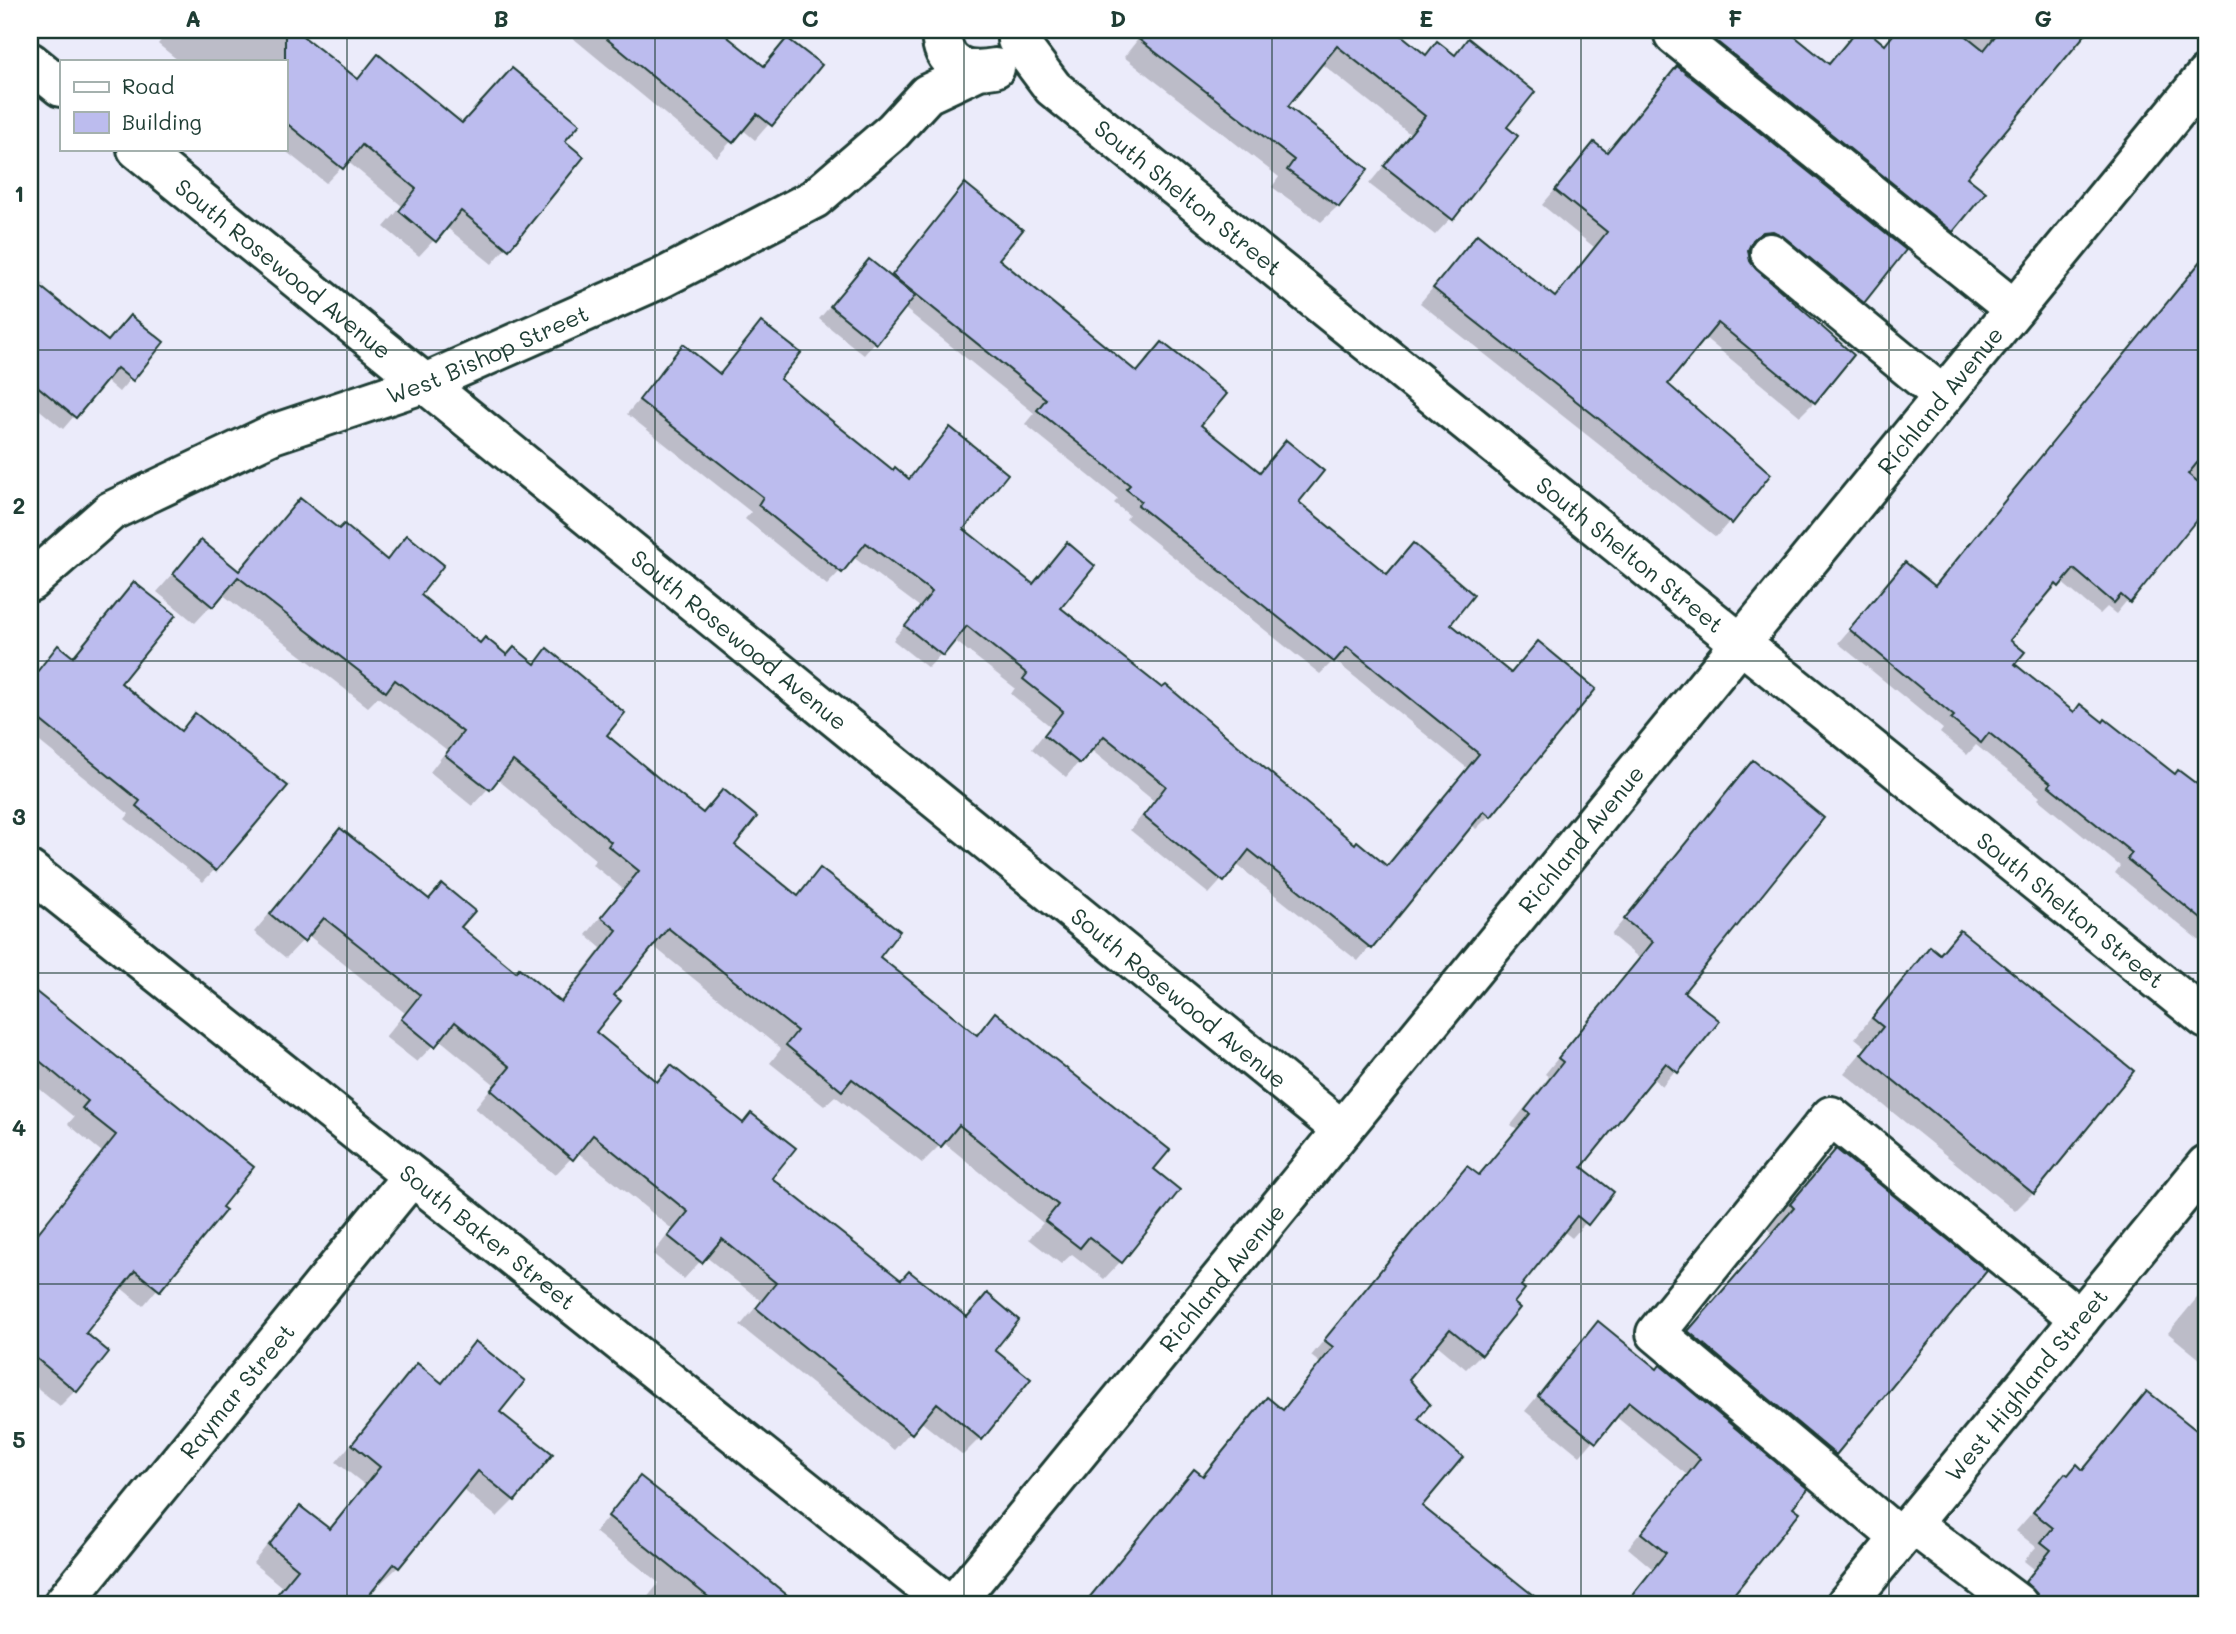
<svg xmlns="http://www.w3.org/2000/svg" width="2236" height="1634" viewBox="0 0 2236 1634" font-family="Mali,sans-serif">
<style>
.shadow{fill:#0003}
.building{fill:#bcbcee;stroke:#1f3d34;stroke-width:2}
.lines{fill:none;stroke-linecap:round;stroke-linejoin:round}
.minor-casing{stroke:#1f3d34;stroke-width:44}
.minor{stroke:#fff;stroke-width:38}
.grid{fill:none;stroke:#1f3d34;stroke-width:2;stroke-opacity:0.55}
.labels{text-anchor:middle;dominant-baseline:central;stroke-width:5;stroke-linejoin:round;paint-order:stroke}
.street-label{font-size:23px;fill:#1f3d34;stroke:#fff}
.neatline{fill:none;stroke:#1f3d34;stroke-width:2.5}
.grid-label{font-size:23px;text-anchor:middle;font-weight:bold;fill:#1f3d34}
</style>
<rect width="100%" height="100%" fill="#ebebfa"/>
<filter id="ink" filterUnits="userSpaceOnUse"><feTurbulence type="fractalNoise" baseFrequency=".0143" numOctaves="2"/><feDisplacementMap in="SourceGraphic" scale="14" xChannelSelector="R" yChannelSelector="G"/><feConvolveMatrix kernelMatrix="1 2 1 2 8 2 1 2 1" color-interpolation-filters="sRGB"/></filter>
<g filter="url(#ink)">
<!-- shadow -->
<g class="shadow">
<polygon points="170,30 302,30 298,35 357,80 379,57 461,125 562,141 582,157 492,264 446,227 419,256 384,227 402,206 347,161 326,183 283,149 285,61 179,61 158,44"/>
<polygon points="569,30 704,30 745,63 763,67 788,40 819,66 755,140 742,129 717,157 567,33"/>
<polygon points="1138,30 1392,30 1424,56 1438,43 1453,56 1468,41 1505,128 1451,218 1435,235 1369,184 1410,134 1321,63 1286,107 1338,206 1321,222 1272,187 1279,177 1124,57 1143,33"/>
<polygon points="1677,30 1785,30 1828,65 1859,30 1864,30 1884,45 1896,30 2086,30 1965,177 1952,231 1936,246"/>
<polygon points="1677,68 1863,301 1849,316 1758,245 1748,246 1748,262 1814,402 1800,416 1704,337 1665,385 1769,475 1716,537 1420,303 1477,236 1553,298 1594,247 1542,205 1594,144 1605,153"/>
<polygon points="965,185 997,260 1136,374 1162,344 1199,425 1259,474 1286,442 1297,502 1510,674 1538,643 1490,815 1476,829 1471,824 1358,961 1236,864 1209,894 1130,830 1154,801 1090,749 1066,777 1032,749 1050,726 1011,694 1015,688 954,640 928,668 893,640 920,607 853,557 827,585 745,519 751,512 627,414 683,347 718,375 761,324 778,379 893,472 908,479 950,429 962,529 1031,585 1067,545 1059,608 1355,846 1386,867 1467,768 1334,660 1320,674 1126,519 1129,515 1114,503 1118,499 1025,424 1034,413 904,308 864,355 819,319 869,261 889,278"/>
<polygon points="2206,253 2206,503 2116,614 2107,607 2100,614 2061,582 2045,599 2043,597 2008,641 2012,664 2073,714 2175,776 2195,784 2206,770 2206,946 2115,873 2120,866 2038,799 2040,797 1976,745 1967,755 1940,733 1943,729 1838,643 1905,564 1934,587"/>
<polygon points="30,273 44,285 40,289 107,343 130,317 161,343 119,392 105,380 63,429 30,402"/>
<polygon points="300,500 339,531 385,560 407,538 418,596 479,645 533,665 547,651 604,736 702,814 723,792 732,845 796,897 820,871 877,957 975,1035 996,1014 1151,1169 1120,1262 1104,1279 1072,1254 1061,1264 1029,1239 1043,1223 943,1142 922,1163 835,1096 824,1106 770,1063 781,1049 652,945 611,996 593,1032 655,1083 671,1067 769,1178 900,1282 965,1318 987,1296 992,1350 980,1438 963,1455 920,1421 894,1450 740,1326 761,1301 705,1256 684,1279 653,1254 672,1229 577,1152 555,1175 475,1108 494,1084 439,1039 417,1062 385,1037 405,1013 308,935 286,958 254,932 340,830 427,901 442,886 459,928 516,974 559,1002 601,948 586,935 623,889 592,864 596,860 497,779 472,806 430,772 447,750 378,697 368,707 222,594 195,623 157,592 201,542 238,572"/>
<polygon points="134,584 118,683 179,733 196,715 215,869 203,882 125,819 129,814 30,734 30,680 59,648 72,658"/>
<polygon points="1753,763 1682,993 1717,1021 1662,1086 1652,1078 1580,1167 1612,1193 1572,1238 1563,1231 1519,1286 1511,1303 1518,1309 1481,1354 1466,1369 1436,1344 1407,1379 1415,1419 1419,1506 1541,1604 1083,1604 1180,1485 1194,1471 1201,1477 1267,1399 1281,1411 1320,1363 1311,1356 1453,1183 1467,1168 1477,1176 1517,1129 1511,1125 1549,1077 1545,1074 1639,958 1611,935"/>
<polygon points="1960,933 2033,1193 2015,1211 1844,1073 1866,1047 1855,1038 1912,966 1930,948 1938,955"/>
<polygon points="30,988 251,1168 219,1207 223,1210 143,1306 120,1287 84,1333 76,1390 60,1406 30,1382 30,1241 102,1152 68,1124 74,1117 30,1081"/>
<polygon points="1837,1151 1984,1271 1834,1454 1811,1478 1665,1356 1772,1232 1768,1229 1813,1175"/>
<polygon points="2206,1287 2206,1364 2168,1333"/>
<polygon points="1598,1323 1798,1513 1725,1604 1624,1604 1653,1569 1628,1548 1687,1475 1615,1416 1580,1456 1525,1411"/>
<polygon points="476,1343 498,1412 514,1500 497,1517 461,1488 398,1567 380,1584 378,1582 360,1604 268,1604 282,1587 253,1563 283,1525 300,1508 328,1530 365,1485 336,1462 417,1365 440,1383"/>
<polygon points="2148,1393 2206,1440 2206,1604 2011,1604 2008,1601 2034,1569 2024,1561 2036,1547 2016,1531 2065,1475 2081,1470"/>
<polygon points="641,1478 786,1597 780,1604 642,1604 659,1583 595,1532"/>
</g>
<!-- building -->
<g class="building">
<polygon points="285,30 295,30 358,79 378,54 462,123 512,68 580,124 565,141 584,157 509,250 461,211 436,242 399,211 416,189 362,145 343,169 285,122"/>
<polygon points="596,30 719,30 764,66 787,38 822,65 772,126 757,114 733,143"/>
<polygon points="1127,30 1395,30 1426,55 1437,41 1455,55 1468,38 1535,92 1507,127 1518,136 1453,220 1384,166 1425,116 1337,46 1288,106 1368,169 1339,207 1287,170 1294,160"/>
<polygon points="1707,30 1787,30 1829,64 1857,30 1867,30 1885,45 1897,30 1959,30 1984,50 2000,30 2089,30 1967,177 1986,192 1953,232 1705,32"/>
<polygon points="1677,66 1906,250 1864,303 1783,236 1773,231 1763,232 1753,240 1748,250 1750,261 1756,269 1854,355 1815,403 1718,323 1668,384 1771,474 1732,524 1433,288 1477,234 1555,297 1607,232 1555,190 1594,142 1607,152"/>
<polygon points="965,183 1023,230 999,259 1137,372 1162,342 1227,394 1201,425 1260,472 1286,440 1324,471 1299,502 1387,574 1413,543 1474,595 1451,624 1511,673 1538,641 1596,689 1491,817 1484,811 1372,949 1249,850 1224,882 1143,816 1166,786 1104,736 1080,764 1044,735 1063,711 1023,679 1027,674 967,626 943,656 905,626 932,592 866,543 842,573 758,505 763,497 639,400 683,344 720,374 761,322 801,353 780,379 893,470 895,467 909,479 950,427 1008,474 964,529 1033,584 1067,542 1095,566 1061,608 1162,688 1166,685 1355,844 1357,841 1387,866 1479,754 1347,647 1334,662 1138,505 1141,501 1126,489 1130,485 1037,410 1046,399 892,275"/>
<polygon points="2206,255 2206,452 2188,474 2206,488 2206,508 2130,603 2121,595 2114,603 2074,569 2059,587 2056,584 2010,640 2025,652 2015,664 2074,712 2080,704 2103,722 2105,719 2175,774 2178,770 2206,791 2206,923 2127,859 2132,853 2049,786 2051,783 1989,733 1981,743 1951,719 1954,716 1849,629 1905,562 1935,586"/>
<polygon points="869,259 915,296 877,344 830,306"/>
<polygon points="30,278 108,341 130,315 164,342 133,381 117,368 76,418 30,380"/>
<polygon points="300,498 339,529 344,524 387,560 407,535 444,565 421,595 480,643 485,637 507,655 514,647 535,664 547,648 625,713 607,735 661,780 703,813 723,789 757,817 735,845 798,896 820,868 900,931 880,957 935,1001 977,1035 995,1012 1170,1150 1154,1169 1180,1190 1122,1263 1089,1237 1080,1248 1045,1221 1058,1205 959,1125 941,1147 852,1079 842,1091 786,1045 797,1031 668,928 614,995 621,1001 596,1032 657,1082 671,1065 743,1123 751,1113 796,1148 772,1178 901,1280 909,1271 967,1317 987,1293 1019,1320 995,1350 1031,1379 982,1440 937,1403 912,1434 756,1308 776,1283 722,1239 702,1263 668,1236 688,1212 593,1135 573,1160 491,1090 510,1067 455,1022 435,1047 401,1019 420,995 366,951 324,918 304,942 270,914 340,828 429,899 442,884 475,911 461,927 516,972 519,968 561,1002 617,930 601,917 639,871 608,846 611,842 513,761 490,790 445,755 463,732 395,680 386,692 238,577 213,607 173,574 201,540 239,571"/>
<polygon points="134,582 176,615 121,683 181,731 195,713 288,786 216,871 136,806 140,801 30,712 30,681 58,645 73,657"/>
<polygon points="1753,760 1824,818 1684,992 1720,1021 1678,1073 1666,1063 1582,1167 1614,1192 1588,1225 1577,1216 1521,1286 1525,1289 1514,1303 1520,1308 1482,1355 1450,1329 1409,1379 1430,1404 1418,1419 1463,1457 1422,1506 1544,1604 1084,1604 1194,1469 1203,1476 1267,1397 1283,1410 1333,1347 1324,1340 1403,1243 1467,1166 1479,1175 1530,1114 1525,1110 1563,1062 1558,1058 1653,942 1624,919"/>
<polygon points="1960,930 2134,1071 2034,1194 1861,1054 1883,1027 1872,1018 1930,946 1940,954"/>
<polygon points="30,987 254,1167 222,1207 226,1210 160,1291 135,1271 86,1333 109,1352 77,1392 30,1353 30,1243 116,1135 82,1108 88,1101 30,1053"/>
<polygon points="1836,1149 1987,1271 1836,1455 1688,1331 1794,1208 1790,1204"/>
<polygon points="1598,1321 1657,1369 1660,1365 1808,1489 1793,1507 1800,1512 1726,1604 1625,1604 1666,1553 1641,1533 1700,1459 1629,1402 1596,1443 1538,1396"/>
<polygon points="475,1341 525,1381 500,1412 553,1454 515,1501 478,1471 399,1568 394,1564 362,1604 269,1604 298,1569 269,1545 300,1506 330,1529 380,1467 352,1444 417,1363 442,1383"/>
<polygon points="2147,1391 2206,1438 2206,1604 2039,1604 2038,1595 2025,1582 2051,1550 2041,1542 2053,1528 2033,1512 2065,1473 2068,1475 2077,1464 2083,1470"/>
<polygon points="640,1476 692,1517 798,1604 717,1604 608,1516"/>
</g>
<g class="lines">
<!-- minor casing -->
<g class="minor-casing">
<g id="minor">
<path d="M941,30C941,65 964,74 995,68"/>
<polyline points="1674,35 2014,309"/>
<path id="s1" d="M1017,40L1053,88L2206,1019"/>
<polyline points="30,62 61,87"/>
<path id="s2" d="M137,149L1342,1130"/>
<polyline points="1770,253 1943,396"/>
<path id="s3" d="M30,582L111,511L273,434L425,383L662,278L814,199L893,131L927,94L974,72"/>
<path id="s4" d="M30,871L948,1604"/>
<polyline points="1912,1524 2018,1604"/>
<polyline points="1900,1538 1656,1333 1831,1116 2080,1319"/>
<path id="s5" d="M63,1604L411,1177"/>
<path id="s6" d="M954,1604L2206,75"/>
<path id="s7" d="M1846,1604L2206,1165"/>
</g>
</g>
<!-- minor -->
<use href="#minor" class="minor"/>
</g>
</g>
<!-- grid -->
<path class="grid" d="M347,30V1604M655,30V1604M964,30V1604M1272,30V1604M1581,30V1604M1889,30V1604M30,350H2206M30,661H2206M30,973H2206M30,1284H2206"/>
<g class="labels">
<!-- street labels -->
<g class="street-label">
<text stroke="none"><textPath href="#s1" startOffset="234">South Shelton Street</textPath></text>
<text stroke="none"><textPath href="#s2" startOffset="189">South Rosewood Avenue</textPath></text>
<text stroke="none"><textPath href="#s3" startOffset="516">West Bishop Street</textPath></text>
<text stroke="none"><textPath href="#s6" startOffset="1556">Richland Avenue</textPath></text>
<text stroke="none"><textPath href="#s1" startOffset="802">South Shelton Street</textPath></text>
<text stroke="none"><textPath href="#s2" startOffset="777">South Rosewood Avenue</textPath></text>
<text stroke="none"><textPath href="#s6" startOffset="989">Richland Avenue</textPath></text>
<text stroke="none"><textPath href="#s1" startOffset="1368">South Shelton Street</textPath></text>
<text stroke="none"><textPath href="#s2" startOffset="1344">South Rosewood Avenue</textPath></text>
<text stroke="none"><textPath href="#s4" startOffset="586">South Baker Street</textPath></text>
<text stroke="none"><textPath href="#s6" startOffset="422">Richland Avenue</textPath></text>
<text stroke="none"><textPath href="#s7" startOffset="284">West Highland Street</textPath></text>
<text stroke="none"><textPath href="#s5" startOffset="275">Raymar Street</textPath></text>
</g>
</g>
<!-- margin -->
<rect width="2236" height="1634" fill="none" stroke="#fff" stroke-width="77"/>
<!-- legend -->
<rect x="60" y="60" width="228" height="91" fill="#ffffff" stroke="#a5b1ae" stroke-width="2"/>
<rect x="74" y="82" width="35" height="10" fill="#ffffff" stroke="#a5b1ae" stroke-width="2"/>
<text x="122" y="94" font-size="21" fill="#1f3d34">Road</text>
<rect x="74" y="112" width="35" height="21" fill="#bcbcee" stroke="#a5b1ae" stroke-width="2"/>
<text x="122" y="130" font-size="21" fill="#1f3d34">Building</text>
<rect x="38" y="38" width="2160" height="1558" class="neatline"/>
<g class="grid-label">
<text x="193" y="27">A</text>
<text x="501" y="27">B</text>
<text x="810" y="27">C</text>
<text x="1118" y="27">D</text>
<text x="1426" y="27">E</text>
<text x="1735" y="27">F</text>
<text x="2043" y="27">G</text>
<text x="19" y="202">1</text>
<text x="19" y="514">2</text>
<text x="19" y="825">3</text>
<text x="19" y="1136">4</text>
<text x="19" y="1448">5</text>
</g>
</svg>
